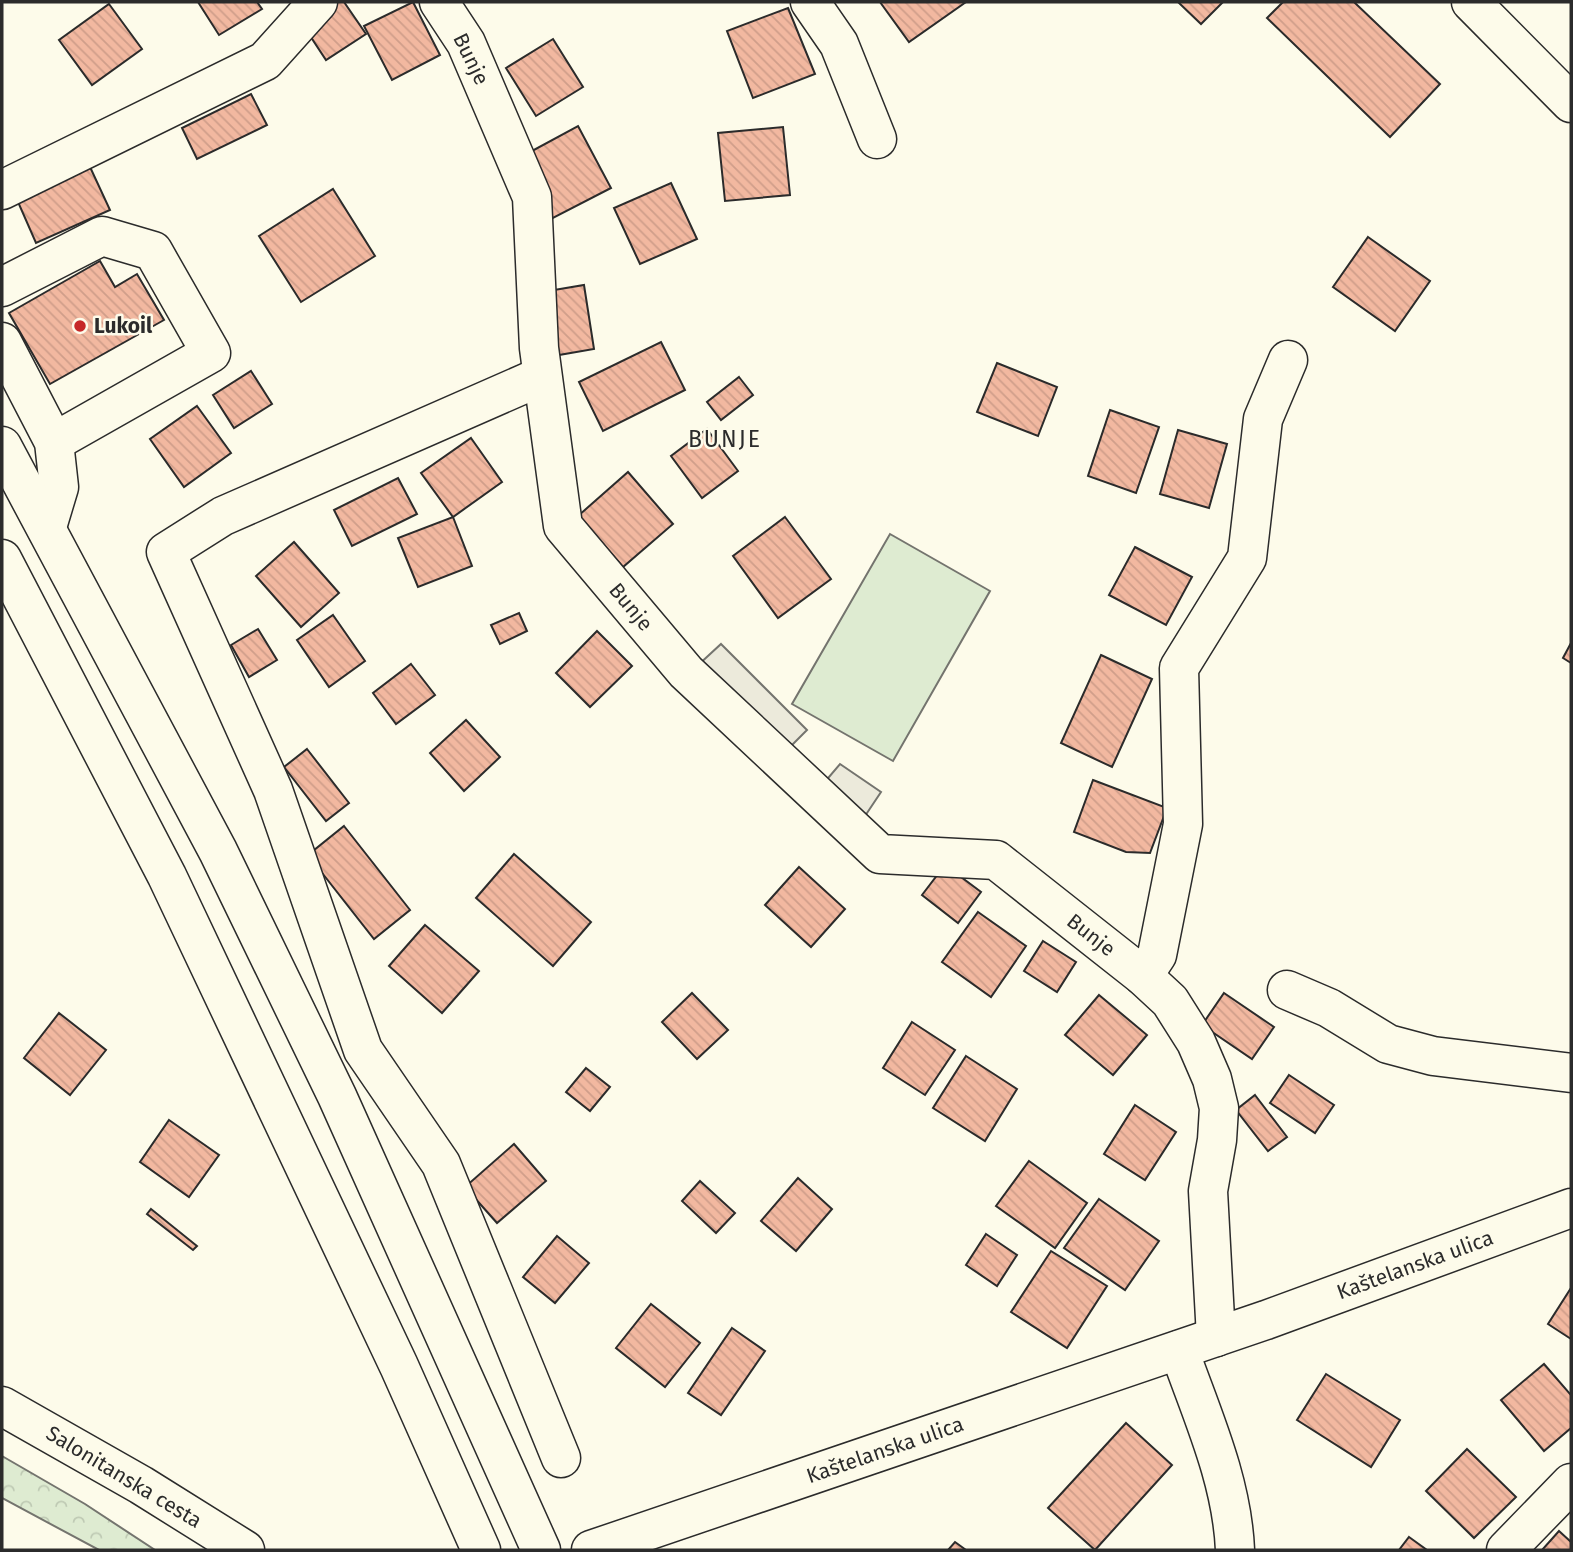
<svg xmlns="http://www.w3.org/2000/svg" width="1573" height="1552" viewBox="0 0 1573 1552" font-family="'Fira Sans',sans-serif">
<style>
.green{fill:#deebd1;stroke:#74746e;stroke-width:2}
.forest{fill:url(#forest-crowns);stroke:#74746e;stroke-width:2}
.parking{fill:#eceadb;stroke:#74746e;stroke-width:2}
.building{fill:url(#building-back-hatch);stroke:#2b2b2b;stroke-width:2}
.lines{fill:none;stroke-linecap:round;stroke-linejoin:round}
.minor-casing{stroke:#2b2b2b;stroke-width:41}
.major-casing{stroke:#2b2b2b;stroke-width:41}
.highway-casing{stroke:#2b2b2b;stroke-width:41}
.minor{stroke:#fdfbea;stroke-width:38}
.major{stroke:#fdfbea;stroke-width:38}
.highway{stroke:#fdfbea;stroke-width:38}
.poi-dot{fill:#c62828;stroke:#fdfbea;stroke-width:2.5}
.labels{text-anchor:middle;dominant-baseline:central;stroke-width:5;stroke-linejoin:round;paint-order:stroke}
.street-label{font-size:21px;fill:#2b2b2b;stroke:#fdfbea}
.poi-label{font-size:21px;font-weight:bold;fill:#2b2b2b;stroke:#fdfbea;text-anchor:start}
.neighbourhood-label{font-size:23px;letter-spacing:2px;fill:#2b2b2b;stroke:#fdfbea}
</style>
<defs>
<pattern id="forest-crowns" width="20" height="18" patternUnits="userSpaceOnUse" patternTransform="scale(1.75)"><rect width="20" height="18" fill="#deebd1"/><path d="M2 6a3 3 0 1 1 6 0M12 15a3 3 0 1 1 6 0" fill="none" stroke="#bfcab4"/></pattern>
<pattern id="building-back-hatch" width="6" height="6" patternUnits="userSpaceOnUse" patternTransform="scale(1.75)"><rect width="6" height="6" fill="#f2b8a0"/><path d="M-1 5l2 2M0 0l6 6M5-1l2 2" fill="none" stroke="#d09e8a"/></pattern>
</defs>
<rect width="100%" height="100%" fill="#fdfbea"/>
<!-- green -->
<polygon class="green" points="890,534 990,591 893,761 792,704"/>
<!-- forest -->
<polygon class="forest" points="2,1456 85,1504 155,1550 99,1550 2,1498"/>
<!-- parking -->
<g class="parking">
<polygon points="721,644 807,730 785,752 696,667"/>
<polygon points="840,764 881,792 861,822 823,784"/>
</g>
<!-- building -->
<g class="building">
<polygon points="198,2 257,2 262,9 219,35"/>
<polygon points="332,2 344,2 366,34 326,60 301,22"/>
<polygon points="413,2 440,55 392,80 364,26"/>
<polygon points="880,2 966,2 909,42"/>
<polygon points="1178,2 1223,2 1201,24"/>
<polygon points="1283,2 1354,2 1440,84 1390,137 1267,18"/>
<polygon points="109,4 142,49 92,85 59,40"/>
<polygon points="788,8 815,74 753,98 727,31"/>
<polygon points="553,39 583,87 536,116 506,68"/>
<polygon points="251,94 267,125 197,159 182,128"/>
<polygon points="578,126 611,188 551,219 519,158"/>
<polygon points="783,127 790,195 725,201 718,133"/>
<polygon points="84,154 110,210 36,243 11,186"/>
<polygon points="671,183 697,239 640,264 614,208"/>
<polygon points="333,189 375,256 301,302 259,236"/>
<polygon points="1368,237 1430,281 1395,331 1333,287"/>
<polygon points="100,261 115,287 137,274 164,320 50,384 9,313"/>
<polygon points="584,285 594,349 553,356 542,292"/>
<polygon points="661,342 685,390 603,431 579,382"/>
<polygon points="997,363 1057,387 1038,436 977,412"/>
<polygon points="251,371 272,404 234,428 213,395"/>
<polygon points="739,377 753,395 721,420 707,402"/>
<polygon points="197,406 231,453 184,487 150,439"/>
<polygon points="1110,410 1159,427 1136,493 1088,476"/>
<polygon points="707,429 738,471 702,498 671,456"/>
<polygon points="1178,430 1227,444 1209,508 1160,494"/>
<polygon points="471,438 502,482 453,517 421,473"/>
<polygon points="628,472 673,524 623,567 578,516"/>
<polygon points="398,478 417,514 352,546 334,510"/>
<polygon points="453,517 472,566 418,587 398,538"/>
<polygon points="785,517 831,579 778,618 733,556"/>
<polygon points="294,542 339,593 301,627 256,576"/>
<polygon points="1135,547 1192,577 1166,625 1109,595"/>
<polygon points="519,613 527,631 500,644 491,625"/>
<polygon points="333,615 365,661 329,687 297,640"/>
<polygon points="258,629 277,660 249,677 231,645"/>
<polygon points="597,631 632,666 590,707 556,673"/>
<polygon points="1571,643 1571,663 1563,658"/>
<polygon points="1101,655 1152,679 1112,767 1061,743"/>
<polygon points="411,664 435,695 396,724 373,693"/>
<polygon points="466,720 500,757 464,791 430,753"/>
<polygon points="307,749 349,803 326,821 284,767"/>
<polygon points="1093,780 1167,808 1150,853 1126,852 1074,832"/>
<polygon points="344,826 410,910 374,939 308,855"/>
<polygon points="514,854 591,922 553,966 476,898"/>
<polygon points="945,865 981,892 958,923 922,895"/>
<polygon points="799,867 845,909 811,947 765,905"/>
<polygon points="978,912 1026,946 991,997 942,962"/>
<polygon points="425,925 479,971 442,1013 389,966"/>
<polygon points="1043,941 1076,962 1057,992 1024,971"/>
<polygon points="692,993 728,1030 697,1059 662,1022"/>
<polygon points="1224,993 1274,1027 1252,1059 1202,1025"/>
<polygon points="1099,995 1147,1035 1113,1075 1065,1035"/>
<polygon points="59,1013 106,1050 70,1095 24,1058"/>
<polygon points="912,1022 955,1050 925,1095 883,1068"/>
<polygon points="966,1056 1017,1089 985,1141 933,1108"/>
<polygon points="586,1068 610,1087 590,1111 566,1092"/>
<polygon points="1289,1075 1334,1105 1315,1133 1270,1103"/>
<polygon points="1255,1095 1287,1137 1268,1151 1236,1110"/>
<polygon points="1135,1105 1176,1132 1145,1180 1104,1154"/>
<polygon points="169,1120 219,1155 189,1197 140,1162"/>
<polygon points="514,1144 546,1181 497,1223 465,1187"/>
<polygon points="1029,1161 1087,1203 1055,1248 996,1206"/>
<polygon points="798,1178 832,1209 796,1251 761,1221"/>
<polygon points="700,1181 735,1213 716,1233 682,1201"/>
<polygon points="1099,1199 1159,1241 1125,1290 1064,1248"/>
<polygon points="151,1209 197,1246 193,1250 147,1214"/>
<polygon points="986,1234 1017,1255 997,1286 966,1265"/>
<polygon points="557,1236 589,1263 555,1303 523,1277"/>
<polygon points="1051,1251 1107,1286 1067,1348 1011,1312"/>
<polygon points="1571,1288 1571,1339 1548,1324"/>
<polygon points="651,1304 700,1343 665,1387 616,1348"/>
<polygon points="732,1328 765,1351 721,1415 688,1393"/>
<polygon points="1544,1364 1571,1395 1571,1428 1544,1451 1501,1400"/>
<polygon points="1326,1374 1400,1420 1371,1467 1297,1420"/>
<polygon points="1126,1423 1172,1465 1095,1550 1048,1508"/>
<polygon points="1467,1449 1516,1497 1474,1538 1426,1491"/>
<polygon points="1559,1531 1571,1542 1571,1550 1542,1550"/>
<polygon points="1409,1537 1427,1550 1399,1550"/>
<polygon points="955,1542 966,1550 948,1550"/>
</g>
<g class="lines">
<!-- minor casing -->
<g class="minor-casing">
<g id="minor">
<polyline points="439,2 466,43 532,197 539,348 563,526 686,672 880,854 996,860 1143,976 1170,1001 1196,1042 1212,1079 1219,1108 1217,1140 1208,1191 1216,1337"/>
<polyline points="810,2 839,44 877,139"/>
<polyline points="1471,2 1571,103"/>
<polyline points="2,190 265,61 318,2"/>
<polyline points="2,287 102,236 153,251 211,353 54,442"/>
<polyline points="2,342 54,442 59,487 47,527"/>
<polyline points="542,376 223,516 166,552 273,790 363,1050 441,1164 561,1458"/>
<polyline points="1143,976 1157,955 1183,824 1179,668 1247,558 1263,419 1288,360"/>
<polyline points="1287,990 1329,1008 1388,1044 1433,1056 1571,1073"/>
<path d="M1179,1350C1202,1415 1232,1480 1235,1550"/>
<polyline points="591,1550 1266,1320 1571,1208"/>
<polyline points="1506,1550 1571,1483"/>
</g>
</g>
<!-- major casing -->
<g class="major-casing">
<polyline id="major" points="2,1406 141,1485 245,1550"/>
</g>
<!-- highway casing -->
<g class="highway-casing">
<g id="highway">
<polyline points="2,446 218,851 337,1096 541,1550"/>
<polyline points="2,559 167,876 399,1366 481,1550"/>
</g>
</g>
<!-- minor -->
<use href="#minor" class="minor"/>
<!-- major -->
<use href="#major" class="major"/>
<!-- highway -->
<use href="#highway" class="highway"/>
</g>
<!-- markers -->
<circle class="poi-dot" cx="80" cy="326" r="7"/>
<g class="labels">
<!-- street labels -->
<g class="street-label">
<text transform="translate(471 59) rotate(64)">Bunje</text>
<text transform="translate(631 607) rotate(50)">Bunje</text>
<text transform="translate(1091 935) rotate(38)">Bunje</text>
<text transform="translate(1415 1265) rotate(-20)">Kaštelanska ulica</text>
<text transform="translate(885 1450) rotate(-19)">Kaštelanska ulica</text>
<text transform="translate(124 1477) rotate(31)">Salonitanska cesta</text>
</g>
<!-- poi labels -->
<g class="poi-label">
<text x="94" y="326">Lukoil</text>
</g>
<!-- neighbourhood labels -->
<g class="neighbourhood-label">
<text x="725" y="439">BUNJE</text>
</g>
</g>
<!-- border -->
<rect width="1573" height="1552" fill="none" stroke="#2b2b2b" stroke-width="7"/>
</svg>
